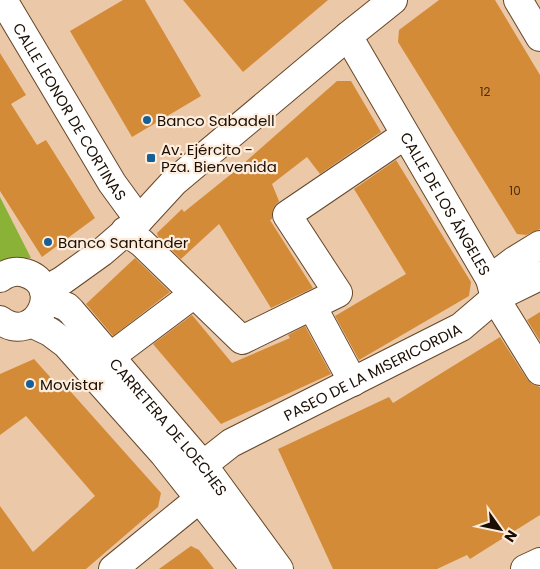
<svg xmlns="http://www.w3.org/2000/svg" width="540" height="569" viewBox="0 0 540 569" font-family="Poppins,sans-serif">
<style>
.green{fill:#8ab237}
.building{fill:#d48b38}
.lines{fill:none;stroke-linecap:round;stroke-linejoin:round}
.minor-casing{stroke:#65472a;stroke-width:30}
.minor{stroke:#fff;stroke-width:28}
.poi-dot{fill:#185f93;stroke:#feecdc;stroke-width:2}
.labels{text-anchor:middle;dominant-baseline:central;stroke-width:4.5;stroke-linejoin:round;paint-order:stroke}
.number-label{font-size:12px;fill:#492e11}
.street-label{font-size:15px;fill:#1b0f04;stroke:#feecdc}
.poi-label{font-size:15px;fill:#1b0f04;stroke:#feecdc;text-anchor:start}
</style>
<rect width="100%" height="100%" fill="#ebc8a7"/>
<!-- green -->
<polygon class="green" points="0,197 31,258 0,262"/>
<!-- building -->
<g class="building">
<polygon points="123,0 145,0 201,96 132,137 70,31"/>
<polygon points="183,0 328,0 243,72"/>
<polygon points="439,0 495,0 540,75 540,229 526,235 517,234 398,42 399,30"/>
<polygon points="0,53 26,95 11,104 37,145 46,140 95,218 42,257 0,191"/>
<polygon points="337,81 351,81 381,132 320,174 307,157 272,184 279,201 273,208 272,219 270,220 313,288 271,308 219,224 181,259 158,237 157,233 182,209 184,212 235,171"/>
<polygon points="396,160 471,282 469,296 359,360 335,316 406,274 354,189"/>
<polygon points="135,258 170,292 113,336 86,304"/>
<polygon points="540,312 540,341 527,320"/>
<polygon points="192,315 232,363 290,338 288,335 305,326 331,374 221,424 153,344"/>
<polygon points="500,337 527,379 532,384 540,387 540,515 470,559 467,555 437,569 333,569 278,449 389,397 393,403"/>
<polygon points="34,359 59,387 63,383 161,493 158,507 86,569 0,569 0,506 33,552 95,496 26,416 0,435 0,374"/>
<polygon points="191,546 199,550 214,569 159,569"/>
</g>
<g class="lines">
<!-- minor casing -->
<g class="minor-casing">
<g id="minor">
<path id="s1" d="M3,0L112,183L139,220"/>
<polyline points="518,0 540,37"/>
<path id="s2" d="M348,36L490,279L495,298L540,371"/>
<polyline points="125,231 142,243 242,340 338,293 287,215 405,135"/>
<path d="M0,278C7,273 16,270 25,273C66,285 36,347 0,320"/>
<polyline points="490,279 514,261 540,245"/>
<polyline points="44,291 63,280 102,252 139,220 174,182 348,36 393,0"/>
<path id="s3" d="M45,298L67,307L71,311L203,465L279,569"/>
<polyline points="312,306 353,382"/>
<polyline points="31,323 50,332 66,344 164,454 255,569"/>
<polyline points="110,357 194,294"/>
<path id="s4" d="M203,465L231,443L461,327L495,298L540,276"/>
<polyline points="113,569 199,499"/>
<polyline points="525,569 540,562"/>
</g>
</g>
<!-- minor -->
<use href="#minor" class="minor"/>
</g>
<!-- markers -->
<g class="poi-dot">
<circle cx="147" cy="120" r="5"/>
<rect x="146" y="153" width="10" height="10" rx="2.5"/>
<circle cx="48" cy="242" r="5"/>
<circle cx="30" cy="384" r="5"/>
</g>
<g class="labels">
<!-- number labels -->
<g class="number-label">
<text x="485" y="91">12</text>
<text x="515" y="190">10</text>
</g>
<!-- street labels -->
<g class="street-label">
<text stroke="none"><textPath href="#s1" startOffset="130">CALLE LEONOR DE CORTINAS</textPath></text>
<text stroke="none"><textPath href="#s2" startOffset="194">CALLE DE LOS ÁNGELES</textPath></text>
<text stroke="none"><textPath href="#s4" startOffset="194">PASEO DE LA MISERICORDIA</textPath></text>
<text stroke="none"><textPath href="#s3" startOffset="181">CARRETERA DE LOECHES</textPath></text>
</g>
<!-- poi labels -->
<g class="poi-label">
<text x="157" y="120">Banco Sabadell</text>
<text x="161" y="149">Av. Ejército -<tspan x="161" dy="17">Pza. Bienvenida</tspan></text>
<text x="58" y="242">Banco Santander</text>
<text x="40" y="384">Movistar</text>
</g>
</g>
<!-- north arrow -->
<g transform="translate(500 529) rotate(123)" stroke="#feecdc" stroke-width="4" paint-order="stroke">
<path d="M0-4L9 19L0 12L-9 19Z" fill="#1b0f04"/>
<text y="-8" font-size="14" font-weight="bold" text-anchor="middle" fill="#1b0f04">N</text>
</g>
</svg>
